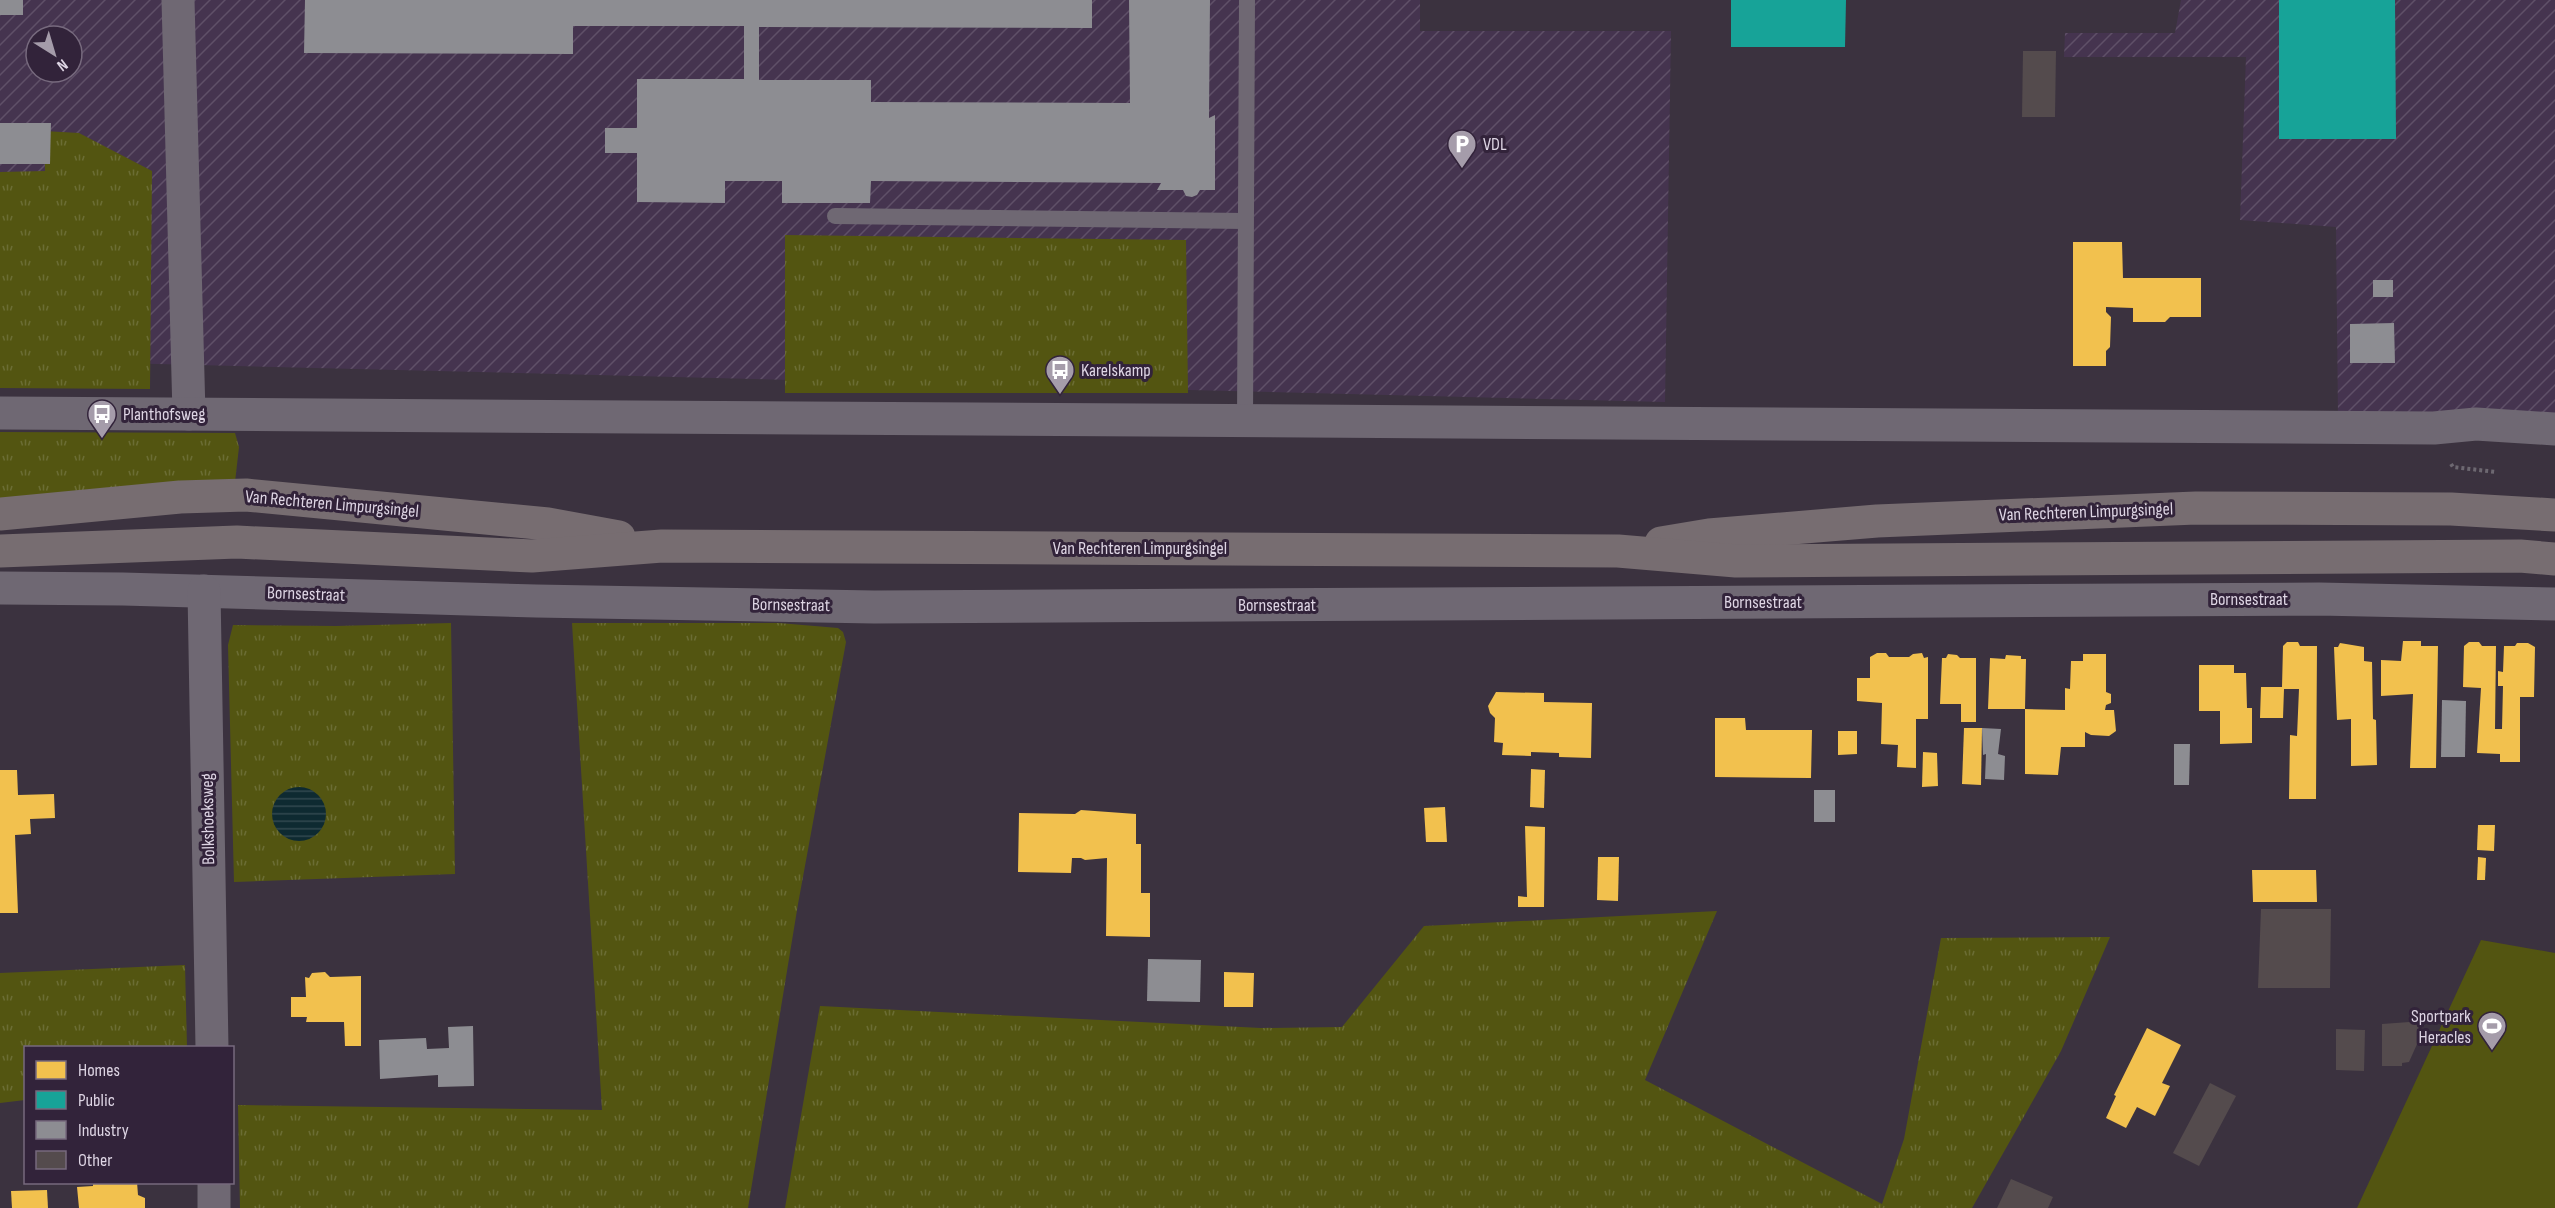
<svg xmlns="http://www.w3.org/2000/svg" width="2555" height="1208" viewBox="0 0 2555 1208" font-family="'Sofia Sans Condensed',sans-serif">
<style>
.industrial{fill:url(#industrial-furrows);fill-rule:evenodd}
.grass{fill:url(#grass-tufts)}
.pitch{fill:#535511}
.water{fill:url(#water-rules)}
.homes{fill:#f2c14e}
.public{fill:#17a398}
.industry{fill:#8d8d92}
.building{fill:#544b4d}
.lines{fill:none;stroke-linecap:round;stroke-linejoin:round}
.path{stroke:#6d6871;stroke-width:4;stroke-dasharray:3 3;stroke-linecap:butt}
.lane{stroke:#6f6873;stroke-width:16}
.street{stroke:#6f6873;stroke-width:33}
.primary{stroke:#776d71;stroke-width:33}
.labels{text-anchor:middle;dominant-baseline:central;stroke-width:6;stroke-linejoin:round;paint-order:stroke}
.poi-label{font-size:18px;fill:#ded5e4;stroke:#32233a;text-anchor:start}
.street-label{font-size:18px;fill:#ded5e4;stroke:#32233a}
</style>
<defs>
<pattern id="industrial-furrows" width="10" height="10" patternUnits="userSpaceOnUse" patternTransform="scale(1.5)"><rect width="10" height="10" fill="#45344f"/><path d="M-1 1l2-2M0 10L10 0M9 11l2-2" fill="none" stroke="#5f5068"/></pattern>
<pattern id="grass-tufts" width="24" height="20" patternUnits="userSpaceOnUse" patternTransform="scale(1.5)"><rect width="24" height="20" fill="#535511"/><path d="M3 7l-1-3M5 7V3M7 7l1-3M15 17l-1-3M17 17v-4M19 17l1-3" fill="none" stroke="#6b6d34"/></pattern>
<pattern id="water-rules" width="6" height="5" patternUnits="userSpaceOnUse" patternTransform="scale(1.5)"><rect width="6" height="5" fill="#0e2a31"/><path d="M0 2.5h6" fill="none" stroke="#31484f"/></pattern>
</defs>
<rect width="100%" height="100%" fill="#3b323f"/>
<!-- industrial -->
<g class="industrial">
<path d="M0,0H1420V31H1671L1665,402L0,360ZM36,36H72V72H36Z"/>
<polygon points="2181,0 2555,0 2555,416 2338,417 2336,227 2240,220 2246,57 2064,57 2065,33 2175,33"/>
</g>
<!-- grass -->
<g class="grass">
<polygon points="44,131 79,133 152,171 150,389 0,388 0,172 45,171"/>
<polygon points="785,235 1186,240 1188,393 785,393"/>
<polygon points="0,432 235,433 239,447 235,482 0,501"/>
<polygon points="451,623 455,874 234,882 228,645 233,625 336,626"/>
<polygon points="572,623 779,623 838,628 843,632 846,642 798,904 748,1208 240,1208 238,1105 602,1110"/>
<polygon points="1717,911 1645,1080 1882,1204 1904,1139 1941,938 2110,937 2061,1051 1972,1208 785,1208 820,1006 1261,1028 1342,1027 1424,926"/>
<polygon points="185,965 187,1047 26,1048 25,1100 0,1103 0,973"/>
</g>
<!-- pitch -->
<polygon class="pitch" points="2481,940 2555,953 2555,1208 2357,1208"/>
<!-- water -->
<circle class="water" cx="299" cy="814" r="27"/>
<!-- homes -->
<g class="homes">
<polygon points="2073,242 2122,242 2123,278 2201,278 2201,317 2170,317 2165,322 2133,322 2133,308 2106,307 2106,312 2111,317 2110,347 2106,351 2106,366 2073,366"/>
<polygon points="2403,641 2421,641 2421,646 2438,646 2436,768 2410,768 2413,694 2381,696 2381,660 2401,661"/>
<polygon points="2287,642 2298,642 2300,646 2317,646 2316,799 2289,799 2290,735 2297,736 2299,689 2284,689 2283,718 2260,718 2261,687 2282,687 2283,646"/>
<polygon points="2469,642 2479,642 2482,646 2496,646 2495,729 2502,729 2503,686 2498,686 2498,671 2503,672 2504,646 2515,646 2517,643 2528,643 2535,647 2534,697 2520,697 2520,762 2500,762 2500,754 2477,753 2481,688 2463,687 2464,646"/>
<polygon points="2340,643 2364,647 2364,661 2372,662 2373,719 2376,720 2377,765 2351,766 2351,719 2337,720 2334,647 2338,647"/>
<polygon points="1877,653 1886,653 1889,657 1909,657 1913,654 1922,653 1924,658 1928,657 1928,719 1916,719 1916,768 1897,767 1898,745 1881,744 1882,703 1857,701 1857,678 1870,678 1870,657"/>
<polygon points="1948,654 1957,655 1960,658 1976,658 1976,722 1961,722 1961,704 1940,704 1942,658 1946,658"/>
<polygon points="2083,654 2106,654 2106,692 2111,694 2111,703 2106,705 2105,710 2114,710 2116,731 2109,736 2091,735 2085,732 2085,747 2061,747 2058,775 2025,774 2025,709 2065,710 2065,688 2070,689 2071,661 2083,661"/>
<polygon points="2006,655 2021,656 2021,659 2026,659 2025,709 1988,709 1990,658 2005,659"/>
<polygon points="2199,665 2234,665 2234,673 2246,673 2247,708 2252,708 2252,743 2220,744 2220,711 2199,711"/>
<polygon points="1496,692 1544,693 1544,702 1592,703 1591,758 1559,757 1559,753 1531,752 1531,756 1502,755 1503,743 1494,742 1495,718 1490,713 1488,706"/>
<polygon points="1715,718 1745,718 1746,730 1812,730 1811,778 1715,777"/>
<polygon points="1964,728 1982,728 1981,785 1962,784"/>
<polygon points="1838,731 1857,731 1857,754 1838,755"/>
<polygon points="1923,752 1937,753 1938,786 1922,787"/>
<polygon points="1531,769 1545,770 1544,808 1530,807"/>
<polygon points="0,770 17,770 18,795 54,794 55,818 30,819 31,834 15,835 18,913 0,913"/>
<polygon points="1445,807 1447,842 1426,842 1424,808"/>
<polygon points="1081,810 1136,814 1136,844 1141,844 1141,893 1150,893 1150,937 1106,936 1107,858 1085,860 1081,858 1072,858 1071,873 1018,872 1019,813 1075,814"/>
<polygon points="2478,825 2495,825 2494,851 2477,850"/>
<polygon points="1525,826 1545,827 1544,907 1518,907 1518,896 1527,897"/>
<polygon points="1598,857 1619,857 1618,901 1597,900"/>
<polygon points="2478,857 2486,858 2485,880 2477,880"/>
<polygon points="2252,870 2316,870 2317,902 2253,902"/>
<polygon points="325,972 330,977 361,976 361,1046 345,1046 344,1022 306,1022 307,1017 291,1017 291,997 306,997 305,977 309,978 312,973"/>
<polygon points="1224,972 1254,973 1253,1007 1224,1007"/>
<polygon points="2147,1028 2181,1045 2162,1083 2170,1086 2155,1116 2137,1107 2126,1128 2106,1118 2116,1096 2114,1095"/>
<polygon points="93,1182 137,1182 138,1195 145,1198 145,1208 79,1208 77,1187 93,1186"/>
<polygon points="47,1190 48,1208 12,1208 11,1191"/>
</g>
<!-- public -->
<g class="public">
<polygon points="1731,0 1846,0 1845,47 1731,47"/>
<polygon points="2279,0 2395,0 2396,139 2279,139"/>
</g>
<!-- industry -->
<g class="industry">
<rect x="0" y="0" width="23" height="15"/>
<polygon points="305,0 1092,0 1092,28 759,27 759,80 871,80 871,102 1130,103 1129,0 1210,0 1209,118 1215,115 1215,190 1200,190 1197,195 1192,197 1186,196 1183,190 1157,190 1161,183 871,181 870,203 782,203 782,181 725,181 725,203 637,202 637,153 605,153 605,128 637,128 637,79 744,79 744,26 573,26 573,54 304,53"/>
<polygon points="0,123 51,123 50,164 0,164"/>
<rect x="2373" y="280" width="20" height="17"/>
<polygon points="2394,323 2395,363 2350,363 2350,324"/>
<polygon points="2442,700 2466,701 2465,757 2441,757"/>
<polygon points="1982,728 2001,729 1998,754 2005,756 2004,780 1985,779 1986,754 1983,755"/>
<polygon points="2174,744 2190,744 2189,785 2174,785"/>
<rect x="1814" y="790" width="21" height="32"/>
<polygon points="1148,959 1201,960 1200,1002 1147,1001"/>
<polygon points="473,1026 474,1086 438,1087 438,1075 380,1079 379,1040 426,1038 427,1049 449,1048 448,1027"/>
</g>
<!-- building -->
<g class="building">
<polygon points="2023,51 2056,51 2055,117 2022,117"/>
<polygon points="2261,909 2331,909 2330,988 2258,988"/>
<polygon points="2423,1021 2422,1033 2409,1062 2402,1063 2402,1066 2382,1066 2382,1024"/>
<polygon points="2336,1029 2365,1030 2364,1071 2336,1070"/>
<polygon points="2210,1083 2236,1096 2199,1166 2173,1153"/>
<polygon points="2011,1179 2053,1197 2048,1208 1997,1208"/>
</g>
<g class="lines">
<!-- path -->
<polyline class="path" points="2451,464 2453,467 2496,472"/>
<!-- lane -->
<g class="lane">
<polyline points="835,216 1245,221"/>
<polyline points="1245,422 1247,0"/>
</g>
<!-- street -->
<g class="street">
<polyline points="178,0 189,414"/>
<polyline points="0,413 2434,428 2476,424 2555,429"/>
<polyline points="0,588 123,589 536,601 874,607 2319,599 2555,604"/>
<polyline points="204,591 212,1048"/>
<polyline points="214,1182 214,1208"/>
</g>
<!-- primary -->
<g class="primary">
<polyline points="0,514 180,497 246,495 548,524 619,537"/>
<polyline points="1661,543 1709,535 1877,521 2196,508 2451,509 2555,515"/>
<polyline points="0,551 237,542 532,556 662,546 1618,551 1736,561 2520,556 2555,559"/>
</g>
</g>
<!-- icons -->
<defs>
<g id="parking-pin" transform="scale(1.5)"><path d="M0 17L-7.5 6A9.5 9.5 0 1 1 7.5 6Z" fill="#a59caa" stroke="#32233a"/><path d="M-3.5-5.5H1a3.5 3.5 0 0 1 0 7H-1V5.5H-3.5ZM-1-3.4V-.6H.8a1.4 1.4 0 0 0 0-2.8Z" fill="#fff"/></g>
<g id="bus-pin" transform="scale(1.5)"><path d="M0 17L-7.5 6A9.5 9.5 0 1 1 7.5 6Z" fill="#a59caa" stroke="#32233a"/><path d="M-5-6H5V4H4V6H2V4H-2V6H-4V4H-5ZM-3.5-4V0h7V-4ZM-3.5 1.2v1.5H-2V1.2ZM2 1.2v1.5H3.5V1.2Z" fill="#fff"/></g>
<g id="stadium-pin" transform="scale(1.5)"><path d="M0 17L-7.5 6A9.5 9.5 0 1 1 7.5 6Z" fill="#a59caa" stroke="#32233a"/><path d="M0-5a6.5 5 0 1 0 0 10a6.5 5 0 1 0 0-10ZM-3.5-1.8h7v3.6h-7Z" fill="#fff"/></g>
</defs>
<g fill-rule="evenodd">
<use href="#parking-pin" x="1462" y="144"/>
<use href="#bus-pin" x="1060" y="370"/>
<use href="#bus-pin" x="102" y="414"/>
<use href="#stadium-pin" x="2492" y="1026"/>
</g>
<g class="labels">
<!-- poi labels -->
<g class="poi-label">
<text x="1483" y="144">VDL</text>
<text x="1081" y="370">Karelskamp</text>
<text x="123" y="414">Planthofsweg</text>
<text x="2471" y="1016" text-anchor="end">Sportpark<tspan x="2471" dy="21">Heracles</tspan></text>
</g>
<!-- street labels -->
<g class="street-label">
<text transform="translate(332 504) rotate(5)">Van Rechteren Limpurgsingel</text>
<text transform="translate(2086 512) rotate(-2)">Van Rechteren Limpurgsingel</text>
<text x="1140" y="548">Van Rechteren Limpurgsingel</text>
<text transform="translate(306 594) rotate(2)">Bornsestraat</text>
<text x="2249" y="599">Bornsestraat</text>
<text x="1763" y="602">Bornsestraat</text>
<text transform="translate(791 605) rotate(1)">Bornsestraat</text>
<text x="1277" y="605">Bornsestraat</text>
<text transform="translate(208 819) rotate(-91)">Bolkshoeksweg</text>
</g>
</g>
<!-- legend -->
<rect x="24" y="1046" width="210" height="138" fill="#32233a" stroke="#776a7e" stroke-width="1.5"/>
<rect x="36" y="1061" width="30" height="18" fill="#f2c14e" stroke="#776a7e" stroke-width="1.5"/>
<text x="78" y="1076" font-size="18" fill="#ded5e4">Homes</text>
<rect x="36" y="1091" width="30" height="18" fill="#17a398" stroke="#776a7e" stroke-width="1.5"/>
<text x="78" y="1106" font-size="18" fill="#ded5e4">Public</text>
<rect x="36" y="1121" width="30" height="18" fill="#8d8d92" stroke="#776a7e" stroke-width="1.5"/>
<text x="78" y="1136" font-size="18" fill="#ded5e4">Industry</text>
<rect x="36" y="1151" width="30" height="18" fill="#544b4d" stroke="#776a7e" stroke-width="1.5"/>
<text x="78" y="1166" font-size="18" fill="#ded5e4">Other</text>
<!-- north arrow -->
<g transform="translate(54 54) rotate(143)"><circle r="28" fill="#32233a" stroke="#776a7e" stroke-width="1.5"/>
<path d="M0-4.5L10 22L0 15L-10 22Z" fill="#a59caa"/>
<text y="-9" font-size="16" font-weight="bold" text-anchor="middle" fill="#ded5e4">N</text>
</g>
</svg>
